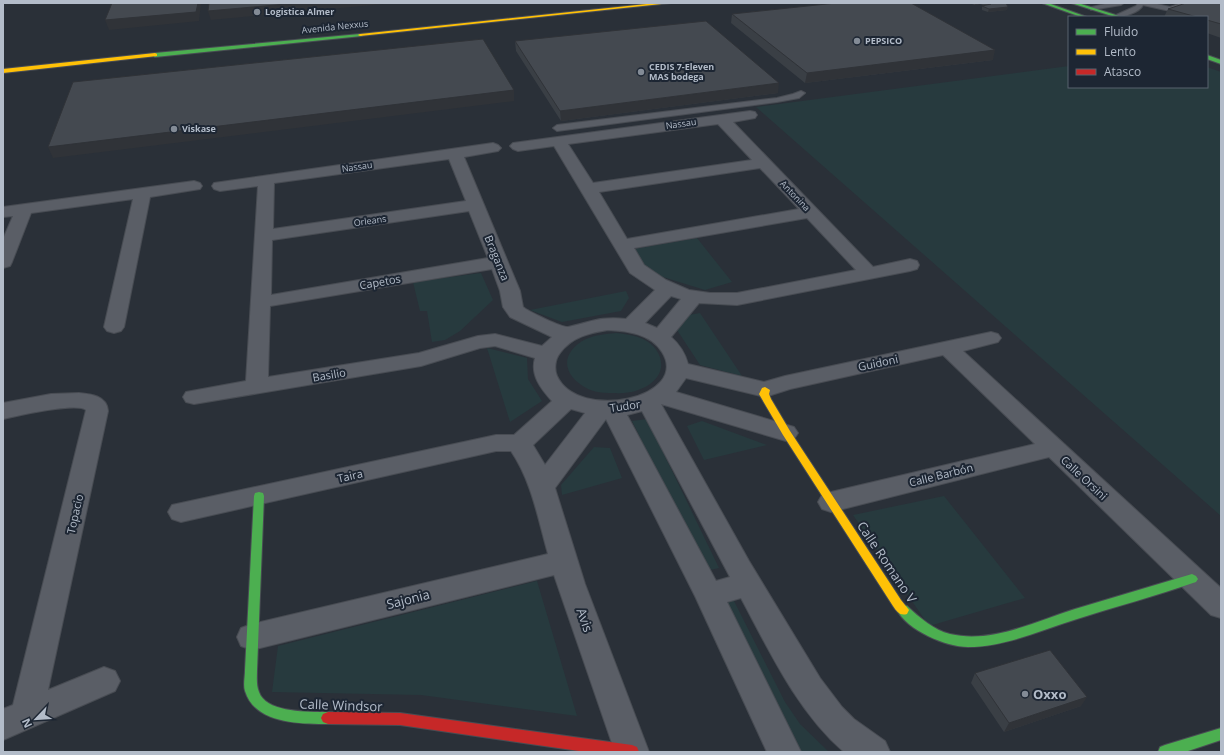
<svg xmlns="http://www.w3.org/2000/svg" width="1224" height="755" font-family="'Open Sans',sans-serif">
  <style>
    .green { fill: #273a3e }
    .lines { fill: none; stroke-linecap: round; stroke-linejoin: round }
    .lane-casing { stroke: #484c53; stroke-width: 2 }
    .street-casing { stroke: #484c53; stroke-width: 2 }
    .fast-casing { stroke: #484c53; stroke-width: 2 }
    .slow-casing { stroke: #484c53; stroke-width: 2 }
    .jam-casing { stroke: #484c53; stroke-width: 2 }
    .lane { fill: #5a5e66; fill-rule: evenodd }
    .street { fill: #5a5e66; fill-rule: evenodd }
    .fast { fill: #4caf50; fill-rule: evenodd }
    .slow { fill: #ffc107; fill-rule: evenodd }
    .jam { fill: #c62828; fill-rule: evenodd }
    .wall { fill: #3a3f45 }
    .shaded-wall { fill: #303338 }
    .building { fill: #444950; stroke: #303338 }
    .poi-dot { fill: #838b96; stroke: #1d2633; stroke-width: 1.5 }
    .labels { text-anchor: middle; stroke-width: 4; stroke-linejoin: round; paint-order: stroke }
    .far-poi-label { font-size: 9px; font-weight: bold; fill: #b3bcc9; stroke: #1d2633; text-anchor: start }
    .far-street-label { font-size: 9px; fill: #b3bcc9; stroke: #1d2633 }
    .street-label { font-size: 11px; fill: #b3bcc9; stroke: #1d2633 }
    .near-street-label { font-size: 13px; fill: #b3bcc9; stroke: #1d2633 }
    .near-poi-label { font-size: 13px; font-weight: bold; fill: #b3bcc9; stroke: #1d2633; text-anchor: start }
  </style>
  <rect width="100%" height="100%" fill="#2a3038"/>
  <!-- green -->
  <path class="green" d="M1069 66V87H1207V67L1221 72V516L756 107Z
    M697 238 732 282 705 290 647 272 634 249Z
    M481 273 493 300 460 331 445 340 432 342 427 311H420L413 282Z
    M626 291 629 298 621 311 562 322 530 310Z
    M700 313 742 376 700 365 677 330 689 315Z
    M616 333C625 334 634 335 643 339 662 348 669 371 650 384 640 391 627 394 615 393 606 393 596 393 588 389 562 376 559 353 586 339 595 335 606 334 616 333Z
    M487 348 527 358 528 379 542 401 510 422Z
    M647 419 719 568 705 571 632 421Z
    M702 421 767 445 704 460 687 426Z
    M594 447 610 448 622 478 562 495 561 485Z
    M944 496 1025 598 929 626 853 515Z
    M537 581 577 716 421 695 272 692 278 646Z
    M733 599 785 702 800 724 829 752H793L718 604Z"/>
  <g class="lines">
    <defs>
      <path id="lane" d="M1109 3H1124L1121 5 1091 10 1088 8Z
        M1138 3H1153L1170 7 1182 3H1192L1170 11 1143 5C1140 12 1121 19 1114 16L1136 6Z
        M801 91 805 93 799 98 777 102 557 131 553 128 557 125 777 98 793 94Z"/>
      <path id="street" d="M750 111 755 112 757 115 755 118 733 122 873 267 910 259 917 261 919 265 917 269 910 271 737 305 699 303 671 337C680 345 685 353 688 364L764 382 785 376 991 332 998 334 1001 338 998 342 963 351 1221 588V618L1211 615 1049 457 831 512 822 509 818 502 822 495 831 492 1035 444 943 355 790 389 765 397 686 378 676 392 794 427 798 433 794 439 786 441 661 404 749 561 820 678 842 707 854 719 885 741 890 752H844C797 711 770 652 741 598L727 602 801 752H767L695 596 606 419 555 488 585 584 649 752H615L554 575 252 650 241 646 237 637 241 628 252 624 548 554C538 519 532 482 511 451H496L181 522 172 519 168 512 172 505 496 435H514L552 401C541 389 530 375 535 358L495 346 480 348 421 366 194 404 186 402 183 397 186 392 246 381 258 186 220 191 214 189 212 186 214 183 493 143 498 145 501 148 498 151 464 157 520 291 523 307C527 311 563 328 568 327 591 322 600 316 626 319L655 290 630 273 554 146 518 151 513 149 510 146 513 143ZM718 124 752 160 593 183 568 144ZM449 159 466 201 273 229 274 183ZM760 168 799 209 627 239 599 192ZM469 211 488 258 271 295 272 240ZM807 218 856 270 737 293H710L689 290 666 280 644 265 634 248ZM492 269 500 291 503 307 510 317 552 337 542 346 495 334 478 336 419 353 268 377 270 306ZM671 296 681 299 657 328 645 323ZM608 330C628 331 651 334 662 352 691 398 578 422 557 376 554 369 555 359 560 353 572 337 589 333 608 330ZM571 409 585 413 545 465 533 445ZM642 411 730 577 716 581 627 415Z
        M194 181 200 183 202 186 200 189 150 197 124 327 121 331 114 333 107 331 104 327 133 199 31 213 12 262 10 266 3 268V239L13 216 3 217V207Z
        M79 393C91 394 107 396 108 411L48 690 104 667 115 671 120 681 115 691 3 740V709L13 705 86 410C76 402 17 416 3 419V403L51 394Z"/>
      <path id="fast" d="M1042 3H1048L1087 17H1081Z
        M1071 3H1078L1122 17H1115Z
        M360 34 362 35V36L155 57 152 55 155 53Z
        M1207 55 1221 60V64L1207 59Z
        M259 492 263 493 264 496 257 670C257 677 256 685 259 692 266 713 310 712 328 712L333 714 335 718 333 722 328 724C300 724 255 724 245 691 243 685 245 677 245 670L254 496 255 493Z
        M1192 574 1196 576 1198 579 1196 582C1156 596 1114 607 1074 620 1039 631 1004 647 968 647 946 647 907 630 897 610L899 606 903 605 907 606C920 618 934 630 950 634 992 644 1036 621 1075 609 1114 597 1153 586 1192 574Z
        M1221 728V740L1185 752H1158L1160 747 1165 745Z"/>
      <path id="slow" d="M656 3H671L360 36 358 35 360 34Z
        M155 53 157 54V56L3 73V69Z
        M765 387 770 390 769 394 771 399 790 431 901 600 909 610 907 614C900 616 897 612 893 606L783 435 759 394 762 388Z"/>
      <path id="jam" d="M328 712 400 713 632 745 637 747 639 752H586L400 725 328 724 323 722 321 718 323 714Z"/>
    </defs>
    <!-- lane casing -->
    <use href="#lane" class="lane-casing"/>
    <!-- street casing -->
    <use href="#street" class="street-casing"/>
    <!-- fast casing -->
    <use href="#fast" class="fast-casing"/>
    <!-- slow casing -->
    <use href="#slow" class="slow-casing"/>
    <!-- jam casing -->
    <use href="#jam" class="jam-casing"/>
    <!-- lane -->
    <use href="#lane" class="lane"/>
    <!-- street -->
    <use href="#street" class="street"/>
    <!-- fast -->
    <use href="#fast" class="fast"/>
    <!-- slow -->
    <use href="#slow" class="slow"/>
    <!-- jam -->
    <use href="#jam" class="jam"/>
  </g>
  <!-- wall -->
  <path class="wall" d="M969 3H1006L1007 10 988 12 982 10V6H985L980 4 975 5Z
    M1221 3V38L1207 33V17H1164L1168 9Z
    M732 14 993 60 805 83 731 23Z
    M515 41 778 93 561 121 516 51Z
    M975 673 1081 706 1004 732 971 683Z"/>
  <!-- shaded-wall -->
  <path class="shaded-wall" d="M198 3H201L199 21 109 30 105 20Z
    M298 3H395L211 20 208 11Z
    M976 3H980V4L975 5Z
    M1008 7 1007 10 988 12 989 9Z
    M995 50 993 60 805 83 807 73Z
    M779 83 778 93 561 121 560 111Z
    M514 90V101L53 158 48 147Z
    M1087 697 1081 706 1004 732 1009 723Z"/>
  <!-- building -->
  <path class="building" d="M112 3H198L196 12 105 20Z
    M209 3H298L208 11Z
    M836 3H911L995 50 807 73 732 14Z
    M987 3H1006L1008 7 989 9 982 6 991 4Z
    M1186 3H1221V24L1207 20V17H1197L1168 9Z
    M706 21 779 83 560 111 515 41Z
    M483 39 514 90 48 147 73 82Z
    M1050 650 1087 697 1009 723 975 673Z"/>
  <!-- markers -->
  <g class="poi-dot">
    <circle cx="257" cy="12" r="4"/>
    <circle cx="857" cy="41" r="4"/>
    <circle cx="641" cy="72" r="4"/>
    <circle cx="174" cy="129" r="4"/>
    <circle cx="1025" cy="694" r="4"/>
  </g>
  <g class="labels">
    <!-- far-poi labels -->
    <g class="far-poi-label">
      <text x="265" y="15">Logistica Almer</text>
      <text x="865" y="44">PEPSICO</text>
      <text x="649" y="70">CEDIS 7-Eleven<tspan x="649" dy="10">MAS bodega</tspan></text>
      <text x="182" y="132">Viskase</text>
    </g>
    <!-- far-street labels -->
    <g class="far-street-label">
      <text transform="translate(335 27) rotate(-6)" y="3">Avenida Nexxus</text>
      <text transform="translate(681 124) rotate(-8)" y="3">Nassau</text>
      <text transform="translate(357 167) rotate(-8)" y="3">Nassau</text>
      <text transform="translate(795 196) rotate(46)" y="3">Antonina</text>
      <text transform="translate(370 221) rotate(-8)" y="3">Orleans</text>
    </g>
    <!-- street labels -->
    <g class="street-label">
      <text transform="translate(497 258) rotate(68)" y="4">Braganza</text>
      <text transform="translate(380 282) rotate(-10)" y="4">Capetos</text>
      <text transform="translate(878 363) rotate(-12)" y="4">Guidoni</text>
      <text transform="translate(329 375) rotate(-10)" y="4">Basilio</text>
      <text transform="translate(625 406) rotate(-8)" y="4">Tudor</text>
      <text transform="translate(941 475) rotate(-14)" y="4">Calle Barbón</text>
      <text transform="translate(350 476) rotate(-13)" y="4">Taira</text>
      <text transform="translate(1084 478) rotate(43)" y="4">Calle Orsini</text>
      <text transform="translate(75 514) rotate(-77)" y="4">Topacio</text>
    </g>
    <!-- near-street labels -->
    <g class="near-street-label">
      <text transform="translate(887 562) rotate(56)" y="5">Calle Romano V</text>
      <text transform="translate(408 599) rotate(-14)" y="5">Sajonia</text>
      <text transform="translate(585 620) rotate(70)" y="5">Avis</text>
      <text transform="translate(341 705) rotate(2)" y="5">Calle Windsor</text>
    </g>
    <!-- near-poi labels -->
    <g class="near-poi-label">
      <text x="1033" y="699">Oxxo</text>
    </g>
  </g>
  <!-- border -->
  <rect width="1224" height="755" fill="none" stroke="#b3bcc9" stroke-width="8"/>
  <!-- legend -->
  <rect x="1068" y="16" width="140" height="72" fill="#1d2633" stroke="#59626f"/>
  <rect x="1076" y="29" width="20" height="6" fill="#4caf50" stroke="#59626f"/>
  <text x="1104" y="36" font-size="12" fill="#b3bcc9">Fluido</text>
  <rect x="1076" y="49" width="20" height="6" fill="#ffc107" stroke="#59626f"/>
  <text x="1104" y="56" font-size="12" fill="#b3bcc9">Lento</text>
  <rect x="1076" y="69" width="20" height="6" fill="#c62828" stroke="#59626f"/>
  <text x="1104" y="76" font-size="12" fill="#b3bcc9">Atasco</text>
  <!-- north arrow -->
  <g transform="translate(36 719) rotate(245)" stroke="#1d2633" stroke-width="3" paint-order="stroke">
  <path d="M0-3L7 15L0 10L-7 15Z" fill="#b3bcc9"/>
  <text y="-6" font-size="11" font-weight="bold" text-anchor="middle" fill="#b3bcc9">N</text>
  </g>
</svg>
